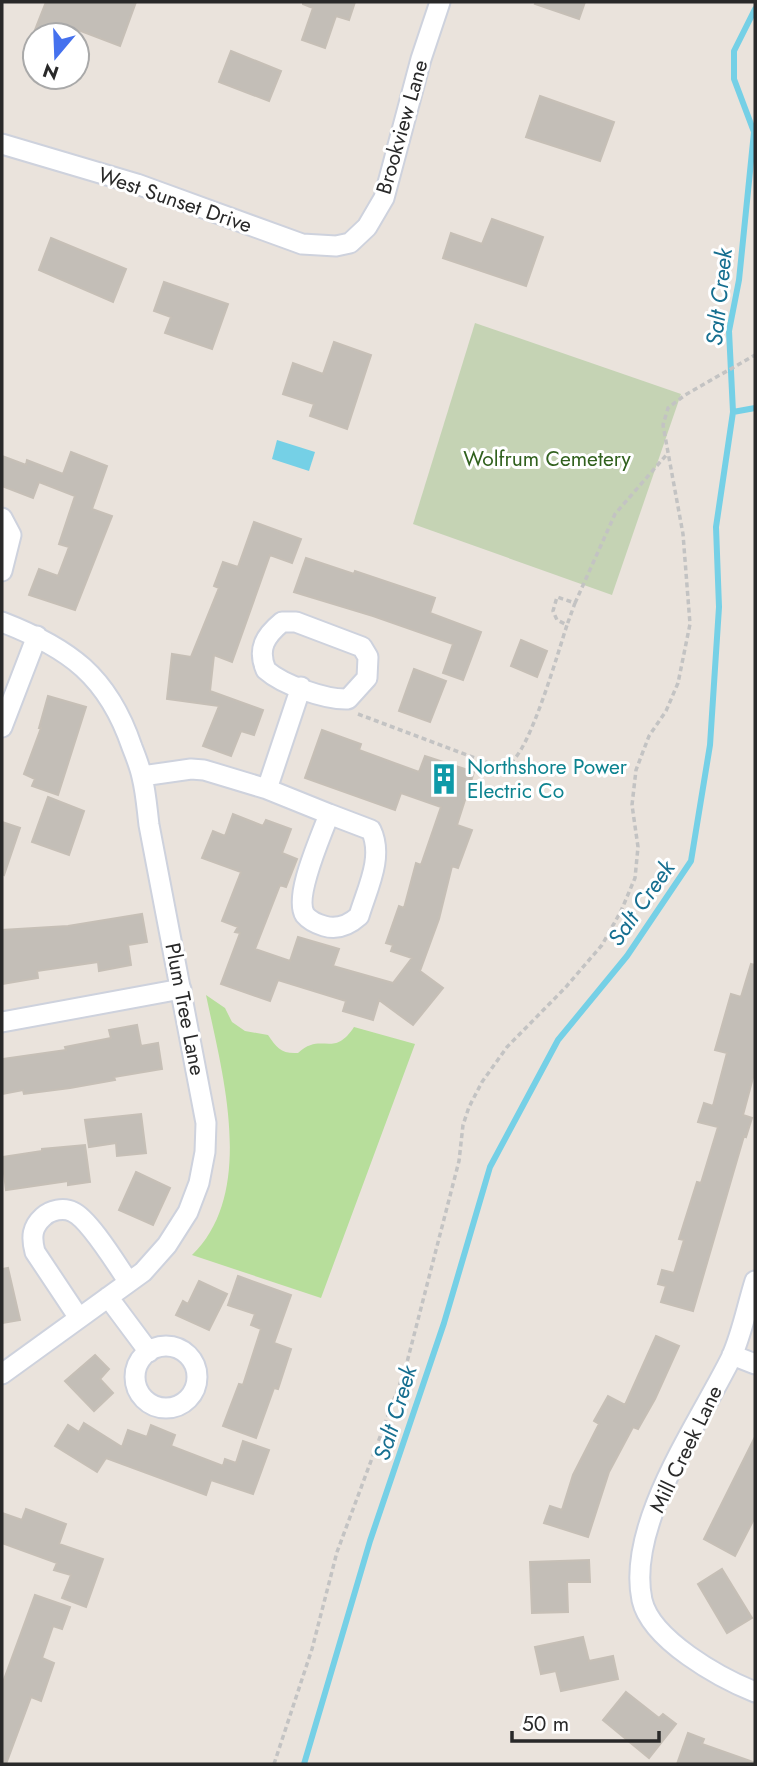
<svg xmlns="http://www.w3.org/2000/svg" width="757" height="1766" font-family="Jost,sans-serif">
  <style>
    .green { fill: #b7de9b }
    .cemetery { fill: #c5d3b4 }
    .water { fill: #75d0e6 }
    .lines { fill: none; stroke-linecap: round; stroke-linejoin: round }
    .stream { stroke: #75d0e6; stroke-width: 6 }
    .building { fill: #c3beb7; stroke: #c6bfb6; stroke-width: 2 }
    .minor-casing { stroke: #ced2dd; stroke-width: 23 }
    .path { stroke: #c3c3c3; stroke-width: 3.5; stroke-dasharray: 5 3.5; stroke-linecap: butt }
    .minor { stroke: #fff; stroke-width: 19 }
    .labels { text-anchor: middle; stroke-width: 6; stroke-linejoin: round; paint-order: stroke }
    .street-label { font-size: 21px; fill: #292929; stroke: #fff }
    .park-label { font-size: 21px; fill: #31611e; stroke: #fff }
    .culture-label { font-size: 21px; fill: #0d838f; stroke: #fff; text-anchor: start }
    .water-label { font-size: 23px; font-style: italic; fill: #166f90; stroke: #fff }
  </style>
  <rect width="100%" height="100%" fill="#eae3dc"/>
  <!-- green -->
  <path class="green" d="M206 995 225 1008 232 1022 245 1031 268 1035C277 1048 281 1054 298 1053 322 1031 333 1059 354 1027L415 1044 321 1298 192 1255C257 1192 222 1072 206 995Z"/>
  <!-- cemetery -->
  <path class="cemetery" d="M475 323 681 394 612 595 413 524Z"/>
  <!-- water -->
  <path class="water" d="M277 440 315 452 309 471 272 459Z"/>
  <g class="lines">
    <!-- stream -->
    <path class="stream" d="M733 412 755 408
      M304 1764 370 1541 444 1323 490 1167 558 1040 627 956 691 861 710 745 719 607 716 527 733 412 729 331 739 280 754 132 734 79V51L755 9"/>
  </g>
  <!-- building -->
  <path class="building" d="M46 2H136L120 46 73 28 70 35H33Z
    M303 2H355L349 20 336 16 325 48 302 40 313 8 303 4Z
    M536 2H585L579 19 535 4Z
    M231 51 281 71 269 101 219 82Z
    M540 96 614 122 600 161 526 137Z
    M492 219 543 237 526 286 443 258 451 233 482 244Z
    M51 238 126 269 113 302 39 270Z
    M164 282 228 304 212 349 165 333 171 317 154 311Z
    M334 342 371 355 347 429 310 416 314 404 283 394 293 363 323 374Z
    M71 452 107 466 92 509 112 516 75 610 29 595 39 569 58 576 69 547 59 544 75 496 39 482 33 498 2 486V456L26 465 27 460 63 474Z
    M254 522 301 539 292 563 270 555 232 662 214 655 210 691 263 710 254 735 241 731 231 756 203 746 219 706 167 699 172 654 191 657 219 588 214 586 223 562 238 567Z
    M306 558 354 574 355 571 435 598 430 613 481 632 463 680 443 673 453 644 373 616 294 592Z
    M521 640 547 651 537 677 511 666Z
    M414 669 446 681 430 722 399 711Z
    M48 696 86 707 58 795 32 786 35 779 24 774 41 728H39Z
    M322 730 361 744 359 750 419 772 425 756 474 772 457 825 472 830 458 868 452 866 439 919 420 971 443 988 413 1025 379 1000 373 1020 343 1011 346 1001 278 980 270 1001 221 984 240 933 235 932 238 927 222 921 241 872 202 858 213 831 225 836 233 814 263 826 266 820 291 829 282 853 297 859 286 887 280 885 255 949 290 961 298 937 339 949 333 966 393 983 412 958 391 951 393 945 386 943 399 906 404 908 416 863 421 865 441 807 401 793 395 810 305 778Z
    M48 797 84 811 69 855 32 842Z
    M2 822 20 828 4 875 2 874Z
    M142 914 147 942 128 945 131 965 99 971 98 962 37 971 38 978 2 984V930L68 926Z
    M751 964 755 965V1070L743 1115 752 1118 746 1137 744 1136 693 1311 661 1302 666 1286 658 1284 662 1270 674 1273 684 1240 679 1239 697 1182 701 1183 718 1127 698 1122 704 1103 713 1106 727 1053 715 1050 731 994 741 997Z
    M137 1025 141 1046 158 1043 162 1069 114 1077 115 1080 70 1088 24 1094 23 1090 2 1094V1059L66 1050 65 1047 111 1038 109 1030Z
    M141 1114 146 1153 117 1156 116 1143 89 1147 85 1120Z
    M85 1145 90 1182 68 1185V1181L6 1190 2 1157 42 1151V1149Z
    M136 1172 170 1188 153 1225 119 1210Z
    M8 1268 20 1320 2 1323V1269Z
    M238 1276 291 1295 274 1343 291 1349 278 1389 274 1388 256 1438 223 1426 239 1384 243 1385 261 1329 251 1325 255 1314 228 1305Z
    M199 1281 227 1294 209 1330 176 1315 183 1301 188 1304Z
    M656 1336 679 1346 655 1399 638 1429 633 1427 609 1472 588 1537 544 1523 550 1506 562 1510 573 1475 599 1424 594 1421 608 1396 625 1405Z
    M95 1355 109 1369 100 1379 113 1393 94 1411 65 1381Z
    M84 1423 122 1447 128 1430 147 1437 151 1425 175 1435 171 1446 223 1466 225 1459 236 1463 243 1441 269 1450 253 1494 211 1480 206 1495 106 1458 97 1472 55 1446 68 1425 79 1432Z
    M755 1437V1517L735 1556 704 1539Z
    M26 1509 66 1524 59 1544 103 1559 86 1607 62 1598 71 1575 54 1570 57 1563 2 1543V1513L22 1520Z
    M589 1560 590 1582H567L568 1612 532 1613 530 1562Z
    M722 1569 752 1618 727 1633 698 1584Z
    M35 1595 70 1607 62 1629 53 1626 42 1658 54 1663 41 1701 31 1697 6 1764H2V1685Z
    M583 1637 589 1661 613 1656 618 1679 561 1691 556 1671 541 1674 535 1647Z
    M626 1692 659 1718 663 1714 676 1724 649 1758 603 1720Z
    M688 1733 704 1739 702 1744 753 1762V1764H677Z"/>
  <g class="lines">
    <defs>
      <path id="minor" d="M2 144 137 184 302 244 336 246 350 243 367 227 384 198 421 59 440 2
        M2 518 11 535 2 571
        M2 622C69 648 108 676 132 747 136 757 140 767 142 777 146 793 147 809 149 825L206 1123 205 1152 199 1183 188 1212 167 1245 143 1272 2 1374
        M282 622H296L362 647 368 657 367 678 348 699C326 700 283 685 266 670 257 649 265 636 282 622Z
        M2 727 37 636
        M142 776 191 769 204 770 267 789 329 814C322 835 293 896 305 915 310 921 317 924 324 926 337 930 349 925 359 916 367 889 384 857 371 830L329 814
        M267 789 301 687
        M2 1022 181 989
        M755 1281C747 1306 742 1334 731 1358 699 1423 626 1525 642 1600 651 1640 720 1678 755 1692
        M108 1297 149 1352
        M79 1318 35 1252C31 1237 32 1227 43 1217 50 1210 64 1207 73 1212 89 1219 117 1265 128 1281
        M135 1377a31 31 0 1 1 62 0a31 31 0 1 1-62 0Z
        M732 1355 755 1364"/>
    </defs>
    <!-- minor casing -->
    <use href="#minor" class="minor-casing"/>
    <!-- path -->
    <path class="path" d="M575 603 615 514 668 453
      M358 714 488 763C494 764 502 766 509 763 529 755 559 649 567 625L557 620 553 611 557 597 575 603 567 625
      M274 1764 312 1649 337 1552 405 1370 459 1161 463 1125 469 1107 482 1082 507 1047 565 988 602 945 621 911 635 878 638 847 632 805 636 770 649 736 666 711 678 683 690 624 683 534 663 425 668 408 685 395 755 355"/>
    <!-- minor -->
    <use href="#minor" class="minor"/>
  </g>
  <!-- icons -->
  <defs>
    <symbol id="building-bare" viewBox="-9 -9 18 18"><path d="M-4-6H4V6H1V3H-1V6H-4ZM-2.5-4.3h1.7v1.8h-1.7ZM.8-4.3h1.7v1.8H.8ZM-2.5-1h1.7V.8h-1.7ZM.8-1h1.7V.8H.8Z" fill="#0f9aa8" stroke="#fff" stroke-width="2.5" paint-order="stroke"/></symbol>
  </defs>
  <g fill-rule="evenodd">
    <use href="#building-bare" x="422" y="757" width="44" height="44"/>
  </g>
  <g class="labels">
    <!-- street labels -->
    <g class="street-label">
      <text transform="translate(402 127) rotate(-74)" y="7">Brookview Lane</text>
      <text transform="translate(175 200) rotate(19)" y="7">West Sunset Drive</text>
      <text transform="translate(185 1009) rotate(79)" y="7">Plum Tree Lane</text>
      <text transform="translate(686 1449) rotate(-64)" y="7">Mill Creek Lane</text>
    </g>
    <!-- park labels -->
    <g class="park-label">
      <text x="547" y="466">Wolfrum Cemetery</text>
    </g>
    <!-- culture labels -->
    <g class="culture-label">
      <text x="467" y="774">Northshore Power<tspan x="467" dy="24">Electric Co</tspan></text>
    </g>
    <!-- water labels -->
    <g class="water-label">
      <text transform="translate(719 297) rotate(-84)" y="8">Salt Creek</text>
      <text transform="translate(641 903) rotate(-55)" y="8">Salt Creek</text>
      <text transform="translate(395 1413) rotate(-73)" y="8">Salt Creek</text>
    </g>
  </g>
  <!-- border -->
  <rect width="757" height="1766" fill="none" stroke="#292929" stroke-width="7"/>
  <!-- north arrow -->
  <g transform="translate(56 56) rotate(199)"><circle r="33" fill="#ffffff" stroke="#a9a9a9" stroke-width="2"/>
  <path d="M0-5L12 26L0 18L-12 26Z" fill="#4571ee"/>
  <text y="-10" font-size="19" font-weight="bold" text-anchor="middle" fill="#292929">N</text>
  </g>
  <!-- scale -->
  <path d="M512 1731v10h147v-10" fill="none" stroke="#292929" stroke-width="3.5"/>
  <text x="522" y="1731" font-size="21" fill="#292929" stroke="#ffffff" stroke-width="5" paint-order="stroke">50 m</text>
</svg>
